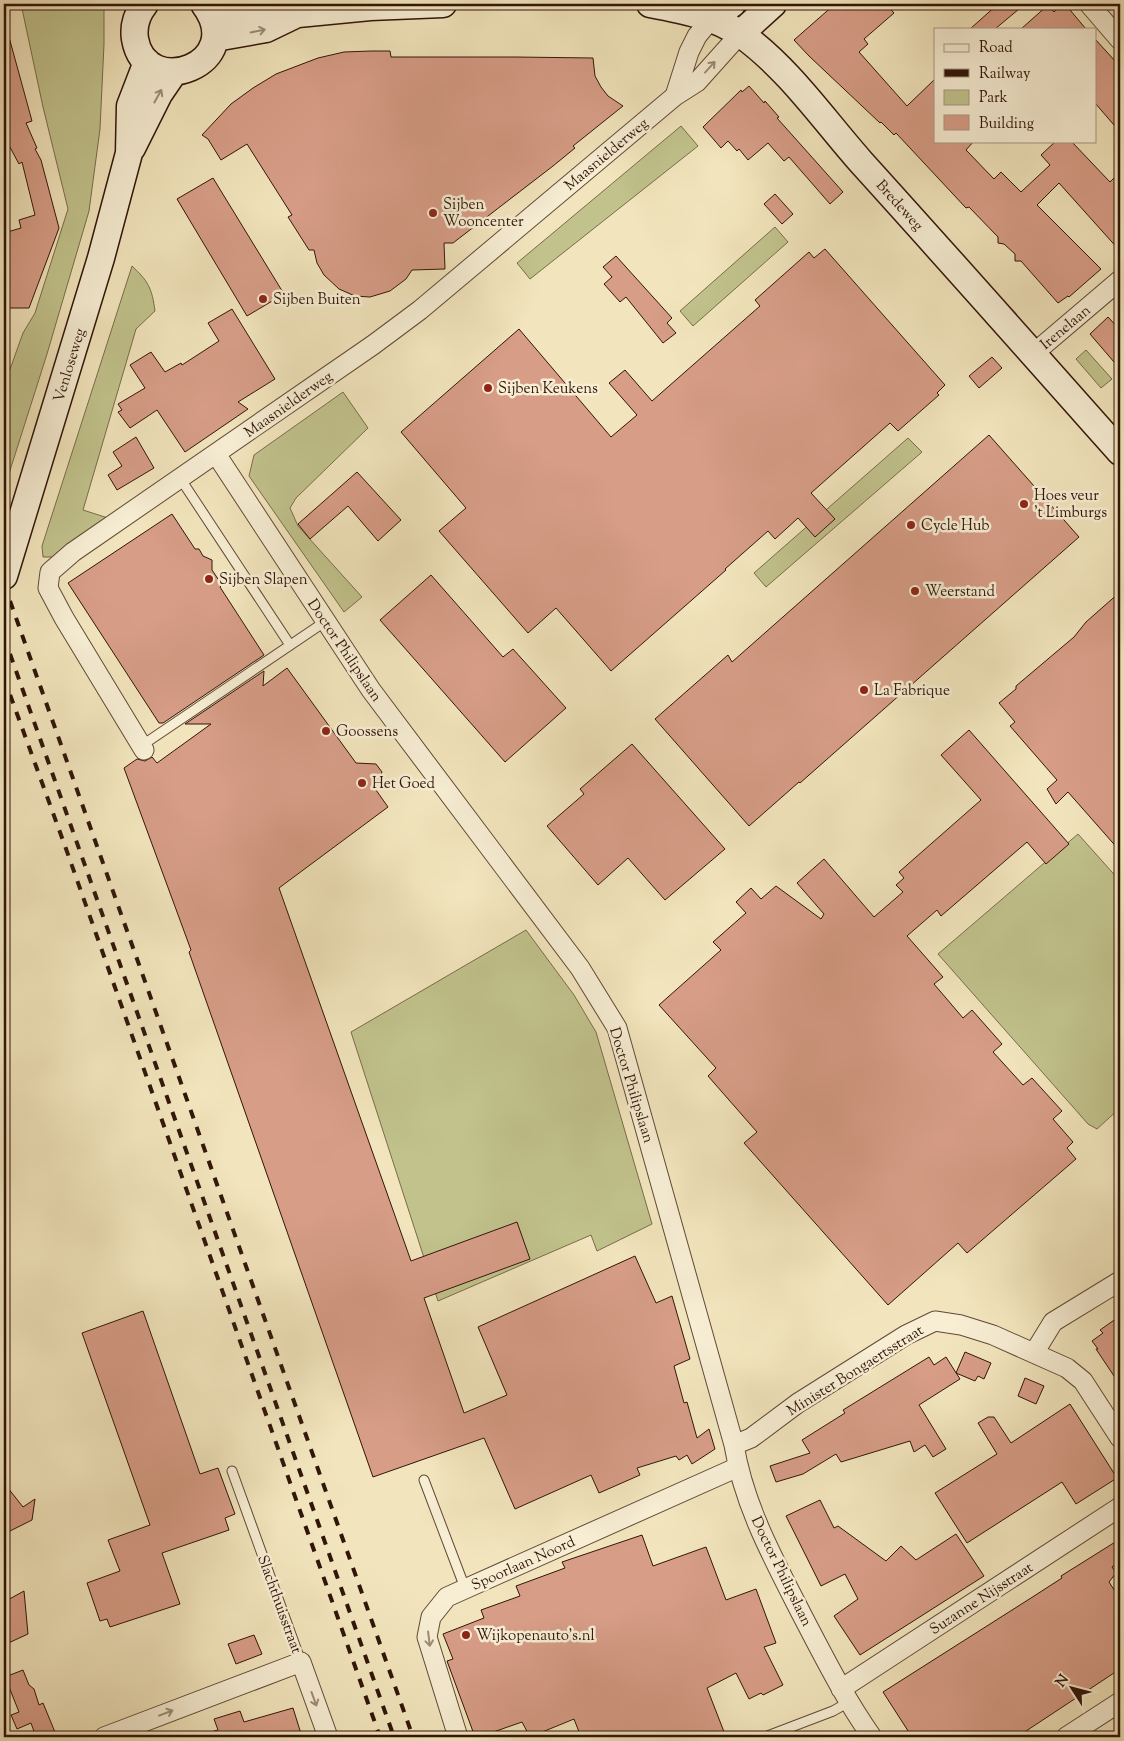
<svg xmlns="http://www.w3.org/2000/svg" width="1124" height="1741" font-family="'Sorts Mill Goudy',serif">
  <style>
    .green { fill: #c1c28c; stroke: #796c4a }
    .building { fill: #d79d87; stroke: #311509 }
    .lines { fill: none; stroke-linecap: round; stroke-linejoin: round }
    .lane-casing { stroke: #614936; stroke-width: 11 }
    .street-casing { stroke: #614936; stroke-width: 21 }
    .secondary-casing { stroke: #311509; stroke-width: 29 }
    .lane { stroke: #f7eed4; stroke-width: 9 }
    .street { stroke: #f7eed4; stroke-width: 19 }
    .secondary { stroke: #f7eed4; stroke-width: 26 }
    .rail { stroke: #311509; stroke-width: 4; stroke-dasharray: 9 9; stroke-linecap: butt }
    .oneway { stroke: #9e8c79 }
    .poi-dot { fill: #8f2418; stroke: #f7eed4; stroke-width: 2 }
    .labels { text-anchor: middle; stroke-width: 5; stroke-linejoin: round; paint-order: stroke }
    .street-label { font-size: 15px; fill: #311509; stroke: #f7eed4 }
    .poi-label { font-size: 15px; fill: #311509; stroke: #f7eed4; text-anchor: start }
  </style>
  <rect width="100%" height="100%" fill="#f2e5bd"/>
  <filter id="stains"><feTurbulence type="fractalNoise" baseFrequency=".004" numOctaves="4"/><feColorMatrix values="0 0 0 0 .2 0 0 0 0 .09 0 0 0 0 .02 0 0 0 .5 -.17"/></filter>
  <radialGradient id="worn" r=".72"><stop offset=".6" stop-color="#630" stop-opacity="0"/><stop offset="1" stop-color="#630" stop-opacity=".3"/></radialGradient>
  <!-- green -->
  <path class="green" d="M21 4H104V44L100 129 89 211 47 354 6 483 4 478V386L23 333 35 313 68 209 43 107Z
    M681 126 698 146 530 279 517 263Z
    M775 227 788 242 693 326 680 311Z
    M132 266C148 281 152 288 155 311L136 329 83 510 108 518 53 557H43L42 546Z
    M1086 350 1112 379 1101 388 1076 359Z
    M343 392 368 428 296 498 290 508 298 526 362 597 344 612 249 476 254 455Z
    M908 438 922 452 766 587 754 573Z
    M1078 834 1120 881V1108L1097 1129 1088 1124 938 954Z
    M526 930 574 995 596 1032 652 1224 597 1251 591 1235 438 1301 351 1032Z"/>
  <!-- building -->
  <path class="building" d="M835 4H886L894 13 864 39 868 44 859 52 907 106 935 79V141H974L966 150 994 179 1001 172 1021 192 1050 165 1041 155 1056 141H1071L1110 182 1120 172V251L1059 183 1037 205 1101 269 1069 297 1068 296 1058 303 1021 261H1015V254L1004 244 998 243V237L969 207 966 208 896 133 894 135 881 122 880 123 809 56 794 40Z
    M998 4H1025L995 29H970Z
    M1062 4H1065L1086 29H1021L1048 5 1054 12Z
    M9 37 32 121 26 123 37 148 35 149 41 160 59 228 29 308H4V233L21 228 19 220 35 215 22 162 19 164 4 136V38Z
    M1095 39 1116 62 1115 64 1120 70V132L1095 103Z
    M371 51H390L391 57H516L593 58 595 76 601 87 608 96 623 106 573 146 575 148 553 166 453 243H444L445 269 412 270 406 279 390 291 370 297 355 296 339 289 324 275 317 263 314 250H309L288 217 292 215 247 144 221 160 208 139 202 135 231 104 253 88 276 74 318 58 344 52Z
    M749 86 764 103 765 101 779 117 777 118 843 192 830 204 789 157 784 161 768 143 748 160 739 149 737 151 728 141 721 148 703 127 741 90 742 92Z
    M213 178 284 294 247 316 177 199Z
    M775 194 793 214 782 224 764 204Z
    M825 249 945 385 937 393 939 395 898 431 890 423 811 493 835 519 815 537 798 518 775 539 768 531 725 569 726 570 611 671 556 608 528 633 439 531 466 508 401 432 519 329 611 437 637 415 609 383 625 370 652 401 760 306 755 300 809 252 814 258Z
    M616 256 672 318 667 323 676 333 663 343 626 297 620 302 604 284 612 277 603 267Z
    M232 309 275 379 238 402 248 409 185 452 157 410 130 428 118 412 122 410 118 404 145 388 130 365 151 352 165 372 181 363 182 365 219 341 208 323Z
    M1108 317 1120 330V369L1090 334Z
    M992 357 1002 368 979 388 969 376Z
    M989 435 1079 537 800 783 799 782 749 826 655 719 728 655 732 662Z
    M136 437 154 468 117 490 108 475 122 466 113 452Z
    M357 472 401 520 378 541 348 506 310 539 298 524Z
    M172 514 195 549H199L203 556 212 560V570L222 585 220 587 264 655 163 723H159L68 583Z
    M431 575 503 657 513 649 566 708 505 762 380 620Z
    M1120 592V851L1068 792 1056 804 1047 789 1057 780 1010 726 1015 722 999 703 1016 689V686L1074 637 1086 622Z
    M287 668 356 763 376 764 382 772 376 790 388 807 279 888 411 1261 517 1222 530 1259 424 1298 464 1413 507 1395 478 1327 635 1256 656 1303 672 1296 690 1359 674 1366 684 1403 687 1402 697 1438 709 1429 715 1449 692 1464 687 1455 679 1460 676 1456 637 1468 640 1475 599 1493 591 1475 515 1509 484 1438 373 1477 189 952 191 950 124 768 137 759 145 761 152 757 157 763 211 724H185L264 671 263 686Z
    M969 730 1069 844 1046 864 1027 842 941 916 937 910 907 936 943 977 934 984 963 1018 972 1010 1002 1044 993 1052 1023 1085 1032 1078 1062 1111 1053 1119 1073 1142 1067 1148 1076 1159 967 1253 958 1243 888 1305 744 1143 757 1132 708 1076 716 1068 659 1005 721 950 713 942 746 913 736 902 751 888 761 899 776 886 821 919 824 914 797 883 824 859 874 917 903 892 896 885 904 878 899 872 981 800 941 755Z
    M632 744 725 849 665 900 628 858 598 885 547 826 584 794 580 789Z
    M143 1311 200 1474 218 1468 235 1514 225 1518 229 1530 162 1553 180 1604 110 1627 107 1619 100 1621 87 1583 120 1571 108 1540 150 1525 82 1333Z
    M1120 1316V1385L1096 1349H1098L1092 1341 1103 1333 1100 1330Z
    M965 1352 991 1363 984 1379 978 1376 975 1381 956 1373Z
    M929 1357 934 1365 946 1357 960 1379 919 1405 946 1449 933 1457 925 1445 914 1452 910 1441 841 1462 836 1454 803 1474 776 1482 770 1466 810 1453 802 1440 845 1413 843 1410Z
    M1025 1378 1044 1386 1036 1404 1018 1396Z
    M1070 1404 1117 1478 1076 1504 1062 1482 967 1543 935 1493 997 1454 978 1423 988 1417H994L1011 1443Z
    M4 1483 23 1507 35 1499 32 1520 4 1534Z
    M820 1500 834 1528 838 1526 886 1561 901 1546 916 1560 956 1534 984 1576 860 1655 834 1616 858 1599 845 1574 821 1586 786 1516Z
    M642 1535 653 1566 706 1547 726 1600 756 1589 776 1643 764 1647 783 1685 763 1695 761 1693 749 1699 736 1673 707 1688 726 1737H581L574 1719 530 1737 522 1722 479 1737H475L447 1661 453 1659 443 1634 484 1618 481 1610 520 1596 516 1586 565 1568 562 1562Z
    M1120 1539V1561L1112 1567 1116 1573 1109 1582 1120 1599V1669L1017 1737H912L883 1692 1031 1598 1062 1578 1061 1576Z
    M24 1591 28 1634 4 1645V1602Z
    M254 1635 262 1654 236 1664 228 1644Z
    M23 1670 29 1685 34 1689 39 1705 43 1703 57 1737H36L31 1723 17 1729 11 1715 19 1712 5 1677Z
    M293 1708 302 1737H207V1733L218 1730 214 1719 240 1711 244 1722Z"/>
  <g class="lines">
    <defs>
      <path id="lane" d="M180 478 290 645
        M141 746 326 621
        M232 1471 301 1662
        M424 1480 465 1588
        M765 1737 833 1711 849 1702
        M856 1737 869 1732"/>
      <path id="street" d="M1089 4 1120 40
        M675 96 689 52 697 36 711 19
        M1033 354 1120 280
        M216 454 371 690 580 968 617 1028 734 1445C744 1506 774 1560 802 1615 824 1657 845 1699 872 1737
        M144 750 64 618 48 588 50 572 73 552 373 345 420 310 675 96 697 82 740 34
        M1034 1353 1053 1322 1120 1281
        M734 1445 751 1438 798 1403 906 1335 935 1321 961 1325 993 1335 1067 1368 1083 1381 1120 1438
        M841 1689 1120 1507
        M104 1737 301 1662 328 1737
        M458 1737 427 1637 431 1617 447 1597 738 1467
        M1066 1737 1120 1702"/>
      <path id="secondary" d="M145 4C137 14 133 26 135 39 146 102 249 64 204 4
        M650 4C682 10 715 16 742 35 789 69 823 119 861 162 948 258 1034 355 1120 452
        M211 13 241 14 267 11 298 14 370 7 443 4
        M711 19 732 4
        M740 34 773 4
        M215 38 266 29 293 16
        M132 148 159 94 174 72
        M4 576 101 258 129 153 130 106 147 62"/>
    </defs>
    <!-- lane casing -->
    <use href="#lane" class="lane-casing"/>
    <!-- street casing -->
    <use href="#street" class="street-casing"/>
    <!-- secondary casing -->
    <use href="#secondary" class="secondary-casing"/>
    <!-- lane -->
    <use href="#lane" class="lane"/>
    <!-- street -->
    <use href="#street" class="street"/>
    <!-- secondary -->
    <use href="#secondary" class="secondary"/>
    <!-- rail -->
    <path class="rail" d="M4 584 413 1737
      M4 637 394 1737
      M4 678 65 846 380 1737"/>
  </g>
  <!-- one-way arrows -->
  <defs><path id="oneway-shaft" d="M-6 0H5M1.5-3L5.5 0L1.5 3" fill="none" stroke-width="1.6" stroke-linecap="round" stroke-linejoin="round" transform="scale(1.25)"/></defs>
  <g class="oneway">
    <use href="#oneway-shaft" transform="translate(258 31) rotate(-11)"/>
    <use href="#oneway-shaft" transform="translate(710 67) rotate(-48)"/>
    <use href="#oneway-shaft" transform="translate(158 96) rotate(-61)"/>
    <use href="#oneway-shaft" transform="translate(429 1639) rotate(83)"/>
    <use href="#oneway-shaft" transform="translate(314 1699) rotate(70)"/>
    <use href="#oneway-shaft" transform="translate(166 1713) rotate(-21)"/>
  </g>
  <!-- markers -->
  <g class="poi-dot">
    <circle cx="433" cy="213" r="5"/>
    <circle cx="263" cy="299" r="5"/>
    <circle cx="488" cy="388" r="5"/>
    <circle cx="1024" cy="504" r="5"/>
    <circle cx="911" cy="525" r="5"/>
    <circle cx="209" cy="579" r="5"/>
    <circle cx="915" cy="591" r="5"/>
    <circle cx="864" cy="690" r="5"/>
    <circle cx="326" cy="731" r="5"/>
    <circle cx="362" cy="783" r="5"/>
    <circle cx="466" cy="1635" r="5"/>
  </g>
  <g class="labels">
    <!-- street labels -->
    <g class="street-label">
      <text transform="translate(606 154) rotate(-40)" y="5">Maasnielderweg</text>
      <text transform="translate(900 205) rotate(48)" y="5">Bredeweg</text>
      <text transform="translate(1065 327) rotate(-40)" y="5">Irenelaan</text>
      <text transform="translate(69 365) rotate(-73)" y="5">Venloseweg</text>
      <text transform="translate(288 404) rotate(-35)" y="5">Maasnielderweg</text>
      <text transform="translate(345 650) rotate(56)" y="5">Doctor Philipslaan</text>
      <text transform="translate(632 1085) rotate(73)" y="5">Doctor Philipslaan</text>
      <text transform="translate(855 1370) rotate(-32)" y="5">Minister Bongaertsstraat</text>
      <text transform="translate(523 1563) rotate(-24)" y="5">Spoorlaan Noord</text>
      <text transform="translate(782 1571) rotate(64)" y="5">Doctor Philipslaan</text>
      <text transform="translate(981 1598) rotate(-33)" y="5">Suzanne Nijsstraat</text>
      <text transform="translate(280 1604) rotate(70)" y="5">Slachthuisstraat</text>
    </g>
    <!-- poi labels -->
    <g class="poi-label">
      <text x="443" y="209">Sijben<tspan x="443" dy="17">Wooncenter</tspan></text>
      <text x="273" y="304">Sijben Buiten</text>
      <text x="498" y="393">Sijben Keukens</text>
      <text x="1034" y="500">Hoes veur<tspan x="1034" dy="17">'t Limburgs</tspan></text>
      <text x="921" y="530">Cycle Hub</text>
      <text x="219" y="584">Sijben Slapen</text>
      <text x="925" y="596">Weerstand</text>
      <text x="874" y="695">La Fabrique</text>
      <text x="336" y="736">Goossens</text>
      <text x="372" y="788">Het Goed</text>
      <text x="476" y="1640">Wijkopenauto's.nl</text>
    </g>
  </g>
  <!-- margin -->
  <rect width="1124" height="1741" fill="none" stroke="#f2e5bd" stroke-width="20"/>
  <rect x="5" y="5" width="1114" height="1731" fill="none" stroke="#311509" stroke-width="2.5"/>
  <rect x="10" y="10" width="1104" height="1721" fill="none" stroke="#311509"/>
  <!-- legend -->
  <rect x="934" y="28" width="162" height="115" fill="#f7eed4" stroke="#a89783"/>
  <rect x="944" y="44" width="25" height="8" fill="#f7eed4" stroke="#a89783"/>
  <text x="979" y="52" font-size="15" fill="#311509">Road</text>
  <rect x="944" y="69" width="25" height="8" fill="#311509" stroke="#a89783"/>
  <text x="979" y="78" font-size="15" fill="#311509">Railway</text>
  <rect x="944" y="90" width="25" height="15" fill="#c1c28c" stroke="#a89783"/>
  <text x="979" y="102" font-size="15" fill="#311509">Park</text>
  <rect x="944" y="115" width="25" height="15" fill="#d79d87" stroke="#a89783"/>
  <text x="979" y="128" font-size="15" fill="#311509">Building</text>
  <!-- north arrow -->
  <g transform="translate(1072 1688) rotate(306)" stroke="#f7eed4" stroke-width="4" paint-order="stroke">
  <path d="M0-4L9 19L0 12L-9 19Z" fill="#311509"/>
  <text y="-8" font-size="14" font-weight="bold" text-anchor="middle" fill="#311509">N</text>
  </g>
  <rect width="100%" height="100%" filter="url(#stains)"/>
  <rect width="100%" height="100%" fill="url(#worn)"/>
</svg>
